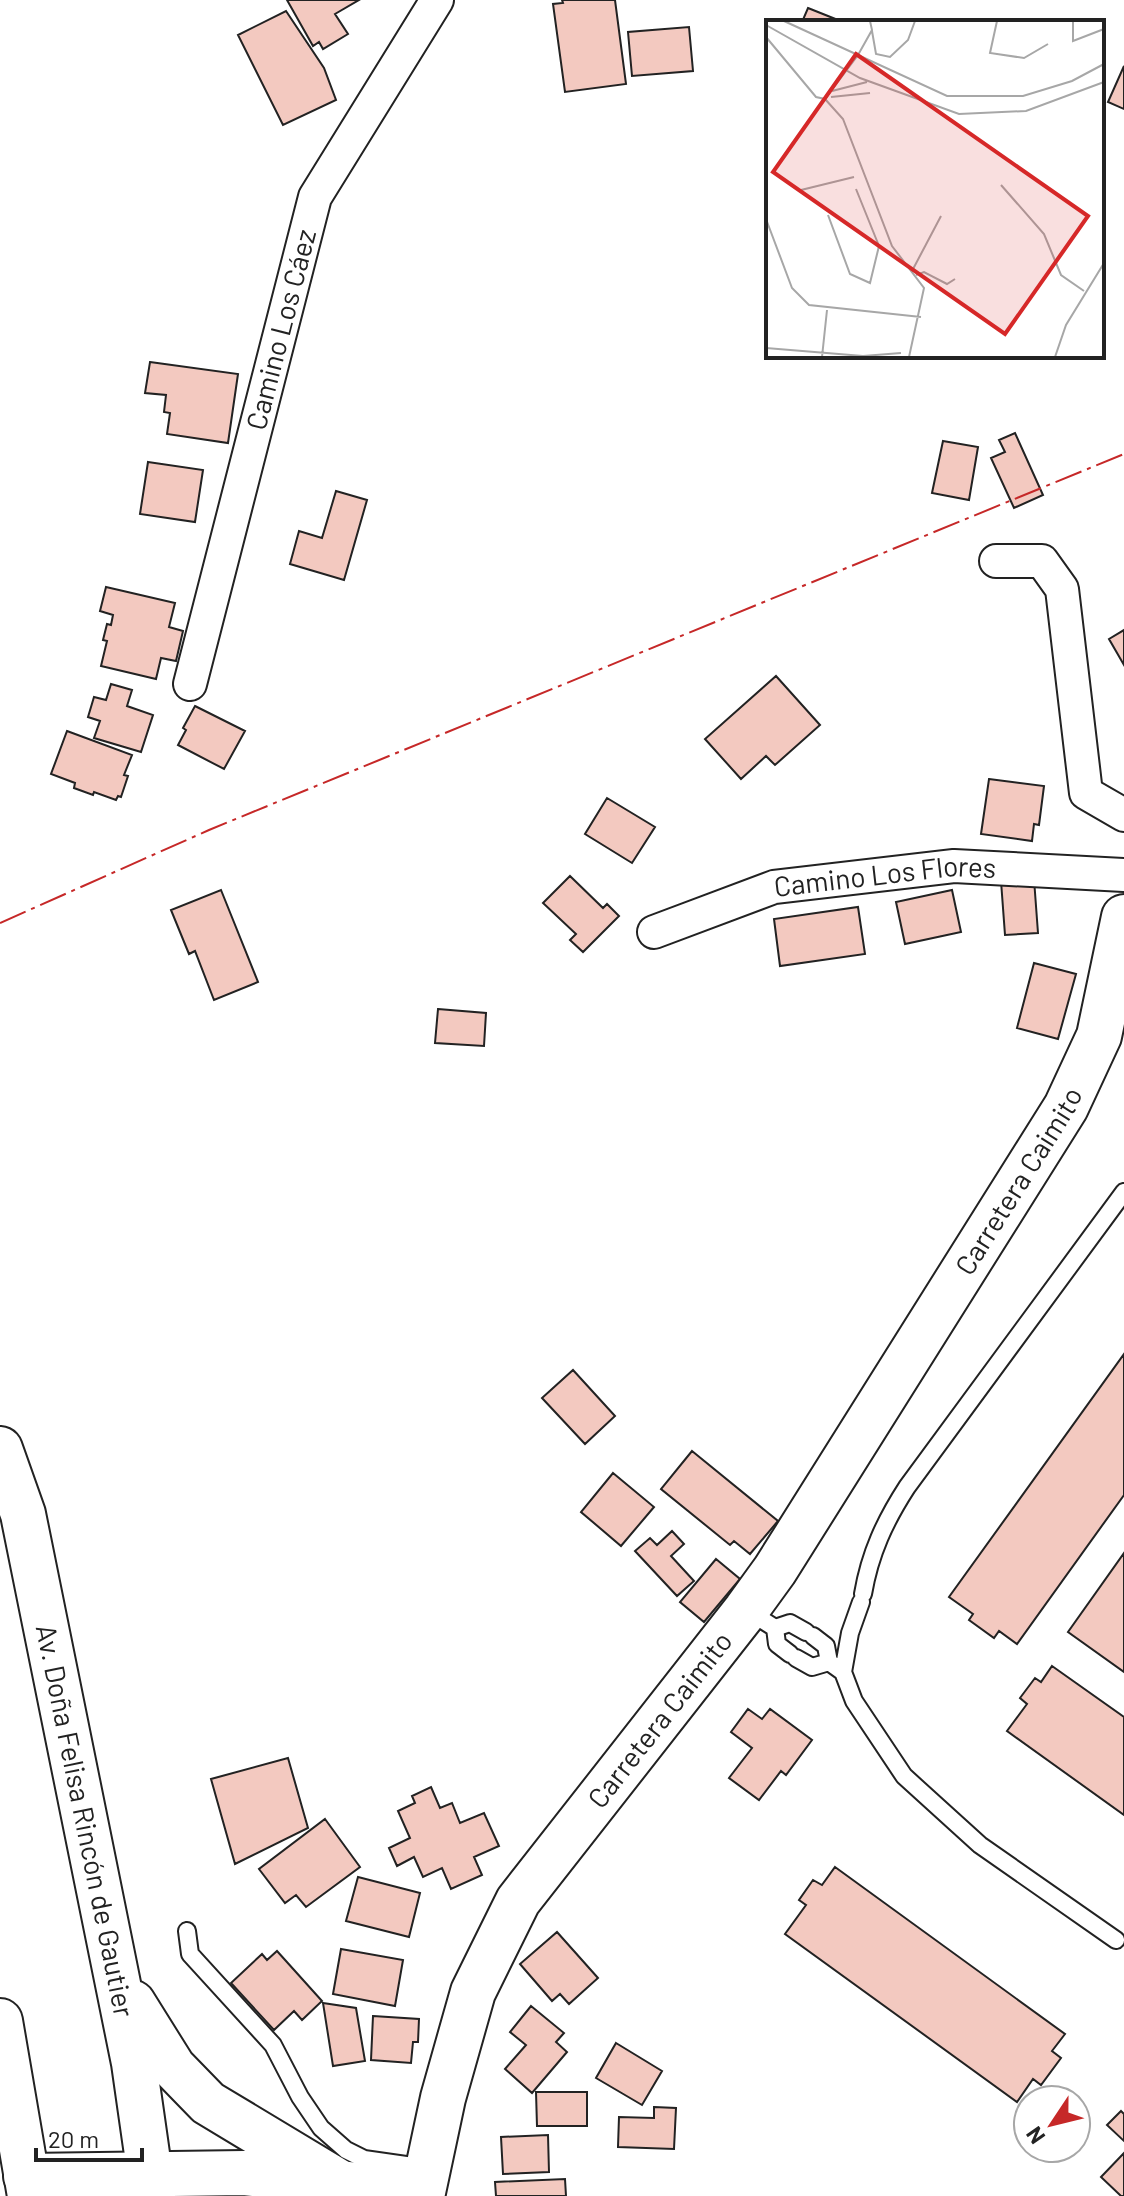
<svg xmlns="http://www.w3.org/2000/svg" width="1124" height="2196" font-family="Barlow,sans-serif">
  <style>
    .building { fill: #f3c9c0; stroke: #222; stroke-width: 2 }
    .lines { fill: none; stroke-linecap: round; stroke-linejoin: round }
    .lane-casing { stroke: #222; stroke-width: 20 }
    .street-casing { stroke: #222; stroke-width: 36 }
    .secondary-casing { stroke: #222; stroke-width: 48 }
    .primary-casing { stroke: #222; stroke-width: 48 }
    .lane { stroke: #fff; stroke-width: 16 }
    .street { stroke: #fff; stroke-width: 32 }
    .secondary { stroke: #fff; stroke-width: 44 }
    .primary { stroke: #fff; stroke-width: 44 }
    .power { stroke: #c62828; stroke-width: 2; stroke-dasharray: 28 6 4 6; stroke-linecap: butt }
    .labels { text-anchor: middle; stroke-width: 6; stroke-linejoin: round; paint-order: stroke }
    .street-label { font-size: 28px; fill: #222; stroke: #fff }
    .inset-road { fill: none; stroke: #a7a7a7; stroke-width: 2 }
    .view { fill: #d62828; fill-opacity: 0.15; stroke: #d62828; stroke-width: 4 }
    .inset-edge { fill: none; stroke: #222; stroke-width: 4 }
  </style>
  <rect width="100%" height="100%" fill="#fff"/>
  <!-- building -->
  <path class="building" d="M287 0H359L335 14 348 34 323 49 319 42 313 46Z
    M562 0H615L626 84 565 92 553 4 563 3Z
    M808 8 843 22H802Z
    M286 11 324 68 336 100 283 125 238 35Z
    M689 27 693 71 632 76 628 32Z
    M1124 66V109L1108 102Z
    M150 362 238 374 228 443 167 434 170 413 164 412 166 395 145 393Z
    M1015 433 1043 495 1014 508 991 458 1005 452 999 440Z
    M943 441 978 447 969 500 932 493Z
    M148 462 203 470 195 522 140 514Z
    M336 491 367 500 344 580 290 564 299 531 322 538Z
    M106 587 175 603 169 627 183 631 176 661 161 658 156 679 101 666 107 641 103 640 107 624 111 625 113 615 100 611Z
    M1124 630V665L1109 639Z
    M776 676 820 725 775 765 766 756 741 779 705 739Z
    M111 684 132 690 127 706 153 715 141 752 94 738 100 721 88 717 94 697 106 700Z
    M195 706 245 731 224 769 178 745 186 730 183 728Z
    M67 731 132 755 124 775 128 776 121 797 118 796 116 800 94 792 93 795 74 788 75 783 51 774Z
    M989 779 1044 786 1039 825 1034 824 1032 841 981 834Z
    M607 798 655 827 632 863 585 834Z
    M570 876 603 908 607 904 619 916 583 952 570 940 576 934 543 903Z
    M1034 879 1038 933 1005 935 1001 881Z
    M221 890 258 982 214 1000 195 951 189 954 171 910Z
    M952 890 961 932 905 944 896 902Z
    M858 907 865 954 780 966 774 919Z
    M1034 963 1076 974 1058 1039 1017 1028Z
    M438 1009 486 1013 484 1046 435 1043Z
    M1124 1354V1495L1017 1644 999 1631 994 1638 969 1620 973 1614 949 1597Z
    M573 1370 615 1416 585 1444 542 1398Z
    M692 1451 778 1521 750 1554 734 1541 730 1545 661 1489Z
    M613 1473 654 1507 621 1546 581 1512Z
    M672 1531 684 1544 671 1556 694 1581 677 1596 635 1551 650 1538 657 1545Z
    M1124 1553V1672L1068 1632Z
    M716 1559 740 1579 704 1622 680 1602Z
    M1052 1666 1124 1717V1815L1007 1731 1027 1704 1020 1698 1035 1678 1041 1682Z
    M748 1709 762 1719 770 1709 812 1740 786 1775 781 1771 759 1800 729 1778 752 1748 731 1732Z
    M288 1758 308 1828 235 1864 211 1779Z
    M431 1787 440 1808 452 1803 460 1823 484 1813 499 1846 474 1857 482 1875 451 1889 442 1868 423 1877 414 1857 397 1866 389 1848 410 1838 398 1811 415 1803 412 1796Z
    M325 1819 360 1867 306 1907 296 1895 285 1903 259 1869Z
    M835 1867 1065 2034 1052 2051 1061 2058 1041 2085 1033 2079 1017 2102 785 1934 806 1905 799 1900 813 1880 822 1885Z
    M358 1877 420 1893 409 1937 346 1921Z
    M557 1932 598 1978 569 2004 560 1994 552 2001 520 1964Z
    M341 1949 403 1960 395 2006 333 1994Z
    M277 1951 322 2001 302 2020 294 2011 274 2030 231 1983 262 1954 267 1960Z
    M323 2003 356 2008 365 2061 333 2066Z
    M531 2006 564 2033 556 2042 567 2052 532 2093 505 2069 526 2045 510 2032Z
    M373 2016 419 2019 418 2042H413L411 2063 371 2060Z
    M616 2043 662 2071 642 2105 596 2078Z
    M536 2092H587V2126H537Z
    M654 2107 676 2108 674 2149 618 2147 619 2117 654 2118Z
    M1121 2111 1124 2114V2141L1107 2125Z
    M548 2135 549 2172 503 2174 501 2137Z
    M1124 2153V2196H1121L1101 2177Z
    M565 2179 566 2196H496L495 2182Z"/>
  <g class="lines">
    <defs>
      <path id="lane" d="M863 1594C870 1553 885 1521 907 1487L1124 1192
        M748 1611 775 1628 777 1644 790 1654
        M775 1628 790 1623 806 1632
        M813 1636 826 1646 829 1662
        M796 1658 812 1667 829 1662 843 1672 854 1701 904 1776 980 1845 1116 1940
        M843 1672 850 1633 861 1602
        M187 1931 190 1954 273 2045 300 2097 321 2128 346 2150 364 2159 427 2168"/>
      <g id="street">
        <path d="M996 561H1042L1062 589 1086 793 1124 815"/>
        <path id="s1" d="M190 684 315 197 437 0"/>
        <path id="s2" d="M654 932 774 887 954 866 1124 875"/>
      </g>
      <g id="secondary">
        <path id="s3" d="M26 2176 244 2173 423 2192 443 2098 473 1992 518 1901 746 1610 775 1570 1066 1107 1099 1036 1124 917"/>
      </g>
      <g id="primary">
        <path id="s4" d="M0 1449 23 1514 134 2063 153 2196"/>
        <path d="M133 2003 173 2067 208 2103 341 2183"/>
        <path d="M0 2021 30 2196"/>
      </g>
    </defs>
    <!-- lane casing -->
    <use href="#lane" class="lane-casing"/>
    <!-- street casing -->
    <use href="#street" class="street-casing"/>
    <!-- secondary casing -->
    <use href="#secondary" class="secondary-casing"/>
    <!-- primary casing -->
    <use href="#primary" class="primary-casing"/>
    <!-- lane -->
    <use href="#lane" class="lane"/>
    <!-- street -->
    <use href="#street" class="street"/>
    <!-- secondary -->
    <use href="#secondary" class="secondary"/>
    <!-- primary -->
    <use href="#primary" class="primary"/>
    <!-- power -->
    <path class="power" d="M0 923 209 830 1124 454"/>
  </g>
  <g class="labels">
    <!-- street labels -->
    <g class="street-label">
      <text dy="10" stroke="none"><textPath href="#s1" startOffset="366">Camino Los Cáez</textPath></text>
      <text dy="10" stroke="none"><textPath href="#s2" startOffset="240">Camino Los Flores</textPath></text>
      <text dy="10" stroke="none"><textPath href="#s3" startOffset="1584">Carretera Caimito</textPath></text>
      <text dy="10" stroke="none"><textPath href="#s3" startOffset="936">Carretera Caimito</textPath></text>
      <text dy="10" stroke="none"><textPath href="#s4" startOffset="382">Av. Doña Felisa Rincón de Gautier</textPath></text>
    </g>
  </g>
  <!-- overview -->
  <g transform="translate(766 20)">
    <rect width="338" height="338" fill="#fff"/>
    <path class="inset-road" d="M18 1 181 76H257L306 61 338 44M231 1 224 33 258 38 282 24M307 1V21L338 9M0 5 94 58 193 94 260 91 338 62M106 11 110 34 124 37 142 20 149 1M0 17 50 77 59 79 77 99 126 226 158 268 143 337M66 71 101 62M65 77 104 73M59 79 92 35 106 10 104 1M235 165 278 214 295 255 318 271M35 170 88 157M62 195 84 254 104 263 113 226 90 169M0 199 26 268 43 285 155 297M146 251 175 196M150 255 158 252 181 264 189 259M0 328 97 336 135 333M56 337 61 290M289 337 300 305 338 243"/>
    <path class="view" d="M90 34 322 196 239 314 7 152Z"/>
    <rect width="338" height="338" class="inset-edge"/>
  </g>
  <!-- north arrow -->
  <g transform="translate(1052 2124) rotate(235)"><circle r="38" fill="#ffffff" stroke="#a7a7a7" stroke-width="2"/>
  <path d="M0-6L14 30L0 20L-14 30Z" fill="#c62828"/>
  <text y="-12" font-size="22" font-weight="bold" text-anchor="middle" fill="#222222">N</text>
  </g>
  <!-- scale -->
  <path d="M36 2148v12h106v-12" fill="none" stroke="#222222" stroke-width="4"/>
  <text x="48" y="2148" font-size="24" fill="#222222" stroke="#ffffff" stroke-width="6" paint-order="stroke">20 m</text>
</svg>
